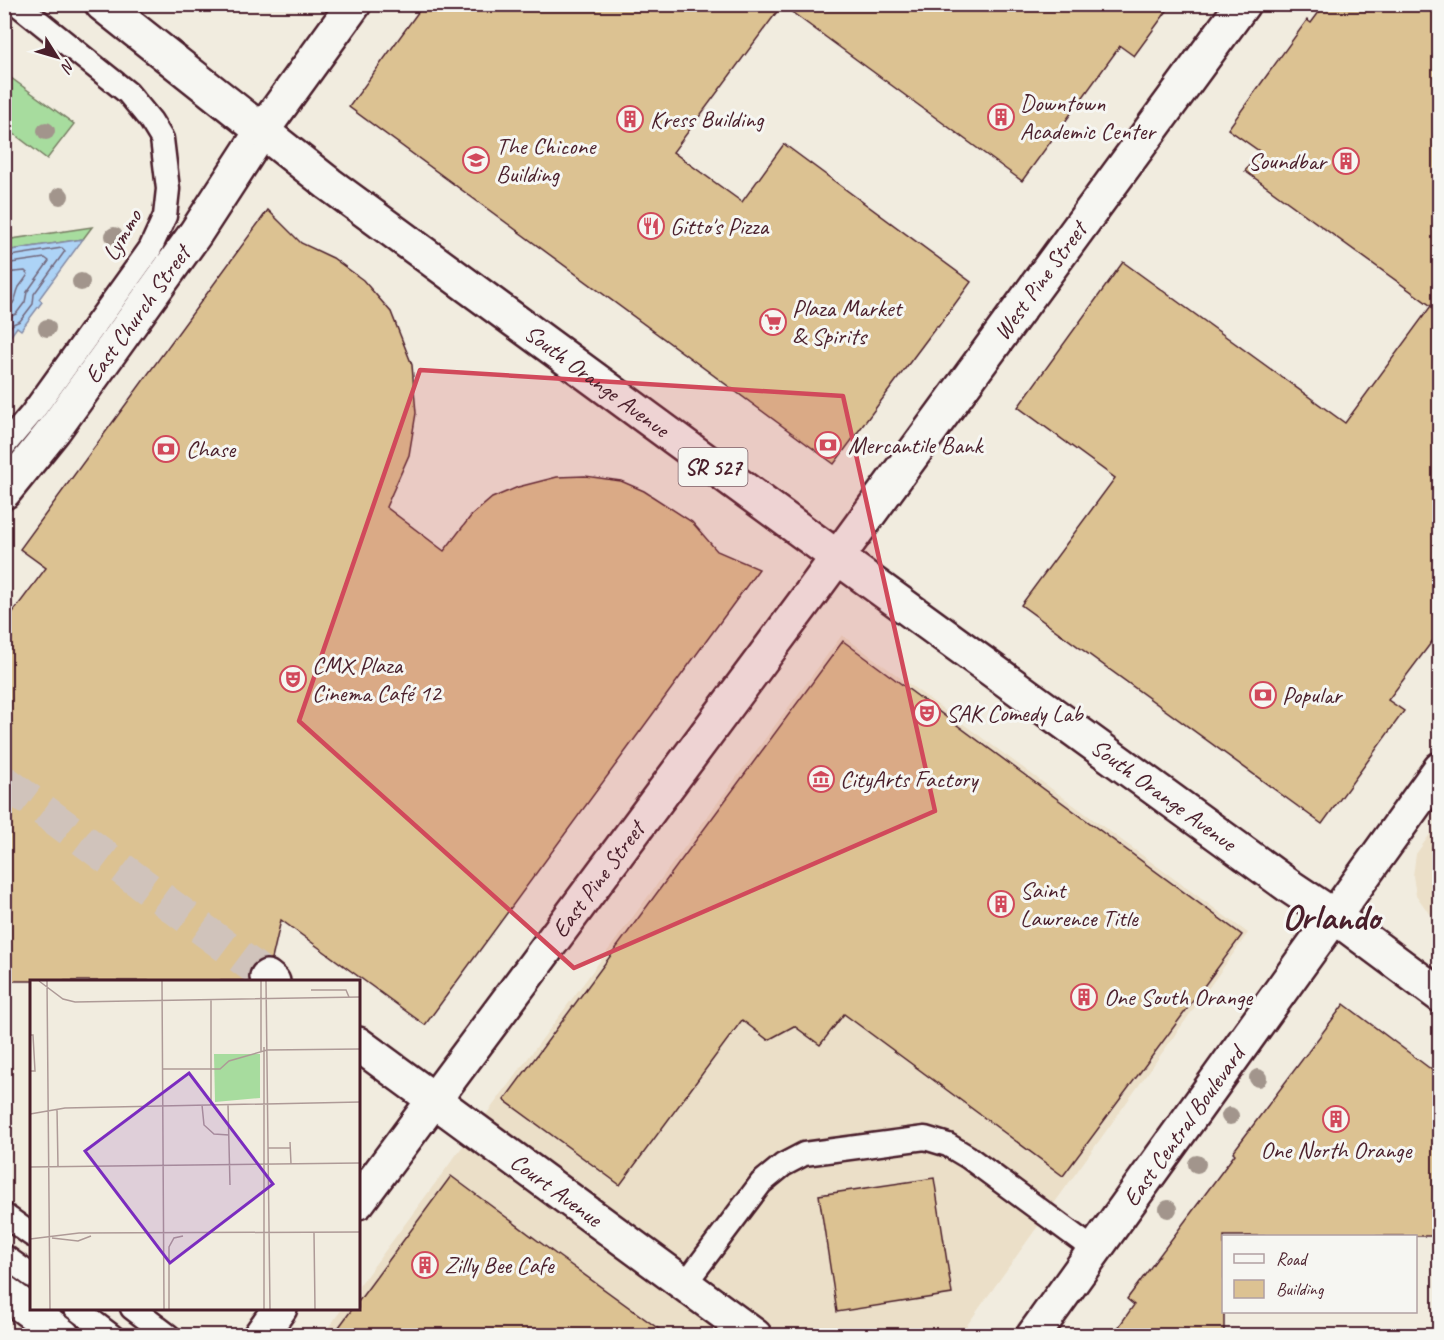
<svg xmlns="http://www.w3.org/2000/svg" width="1444" height="1340" font-family="Caveat,sans-serif">
  <style>
    .built { fill: #ebdfc8 }
    .green { fill: #a7dc9e; stroke: #787e64; stroke-width: 1.5 }
    .water { fill: #add3f6; stroke: #858ba5; stroke-width: 1.5 }
    .lines { fill: none; stroke-linecap: round; stroke-linejoin: round }
    .shore { stroke: #72677c; stroke-width: 1.5 }
    .building { fill: #dcc292; stroke: #4a1f2b; stroke-width: 1.5 }
    .street-tunnel { stroke: #d0c3bb; stroke-width: 33; stroke-dasharray: 33 16; stroke-linecap: butt }
    .lane-casing { stroke: #4a1f2b; stroke-width: 27 }
    .street-casing { stroke: #4a1f2b; stroke-width: 38 }
    .secondary-casing { stroke: #4a1f2b; stroke-width: 38 }
    .primary-casing { stroke: #4a1f2b; stroke-width: 38 }
    .lane { stroke: #f6f6f2; stroke-width: 22 }
    .street { stroke: #f6f6f2; stroke-width: 33 }
    .secondary { stroke: #f6f6f2; stroke-width: 33 }
    .primary { stroke: #f6f6f2; stroke-width: 33 }
    .tree { fill: #a2958c }
    .marked { fill: #d1495b; fill-opacity: 0.2; stroke: #d1495b; stroke-width: 4.5; stroke-linejoin: round }
    .labels { text-anchor: middle; stroke-width: 6; stroke-linejoin: round; paint-order: stroke }
    .shield { fill: #f6f6f2; stroke: #7e6067; stroke-width: 1.5 }
    .shield-label { font-size: 22px; font-weight: bold; fill: #4a1f2b }
    .poi-label { font-size: 24px; fill: #4a1f2b; stroke: #f6f6f2; text-anchor: start }
    .street-label { font-size: 24px; fill: #4a1f2b; stroke: #f6f6f2 }
    .town-label { font-size: 36px; font-weight: bold; fill: #4a1f2b; stroke: #f6f6f2 }
    .inset-road { fill: none; stroke: #ae9a97; stroke-width: 1.5 }
    .view { fill: #7b2cbf; fill-opacity: 0.15; stroke: #7b2cbf; stroke-width: 3 }
    .inset-edge { fill: none; stroke: #4a1f2b; stroke-width: 3 }
  </style>
  <rect width="100%" height="100%" fill="#f1ecdf"/>
  <filter id="ink" filterUnits="userSpaceOnUse"><feTurbulence type="fractalNoise" baseFrequency=".0167" numOctaves="2"/><feDisplacementMap in="SourceGraphic" scale="12" xChannelSelector="R" yChannelSelector="G"/><feConvolveMatrix kernelMatrix="1 2 1 2 8 2 1 2 1" color-interpolation-filters="sRGB"/></filter>
  <g filter="url(#ink)">
    <!-- built -->
    <path class="built" d="M842 635 1248 933 960 1335 322 1336 342 1309 358 1308 359 1286Z
      M1439 822V921L1428 912 1416 895 1413 876 1416 854Z"/>
    <!-- green -->
    <path class="green" d="M7 75 74 124 47 159 5 127 4 78Z
      M92 227 83 239 5 251V240Z"/>
    <!-- water -->
    <path class="water" d="M83 239 39 299 42 302 21 330 17 327 5 344V251Z"/>
    <g class="lines">
      <!-- shore -->
      <path class="shore" d="M4 257 62 248 65 251 34 294 33 304 20 321 13 324 4 334
        M4 264 45 258 49 261 27 292 25 302 16 314 9 317 4 321
        M4 273 25 271 28 274C26 278 22 283 19 287 14 298 18 303 4 309"/>
    </g>
    <!-- building -->
    <path class="building" d="M424 4H1172L1134 56 1120 46 1022 181 782 5 673 152 742 202 784 144 971 282 938 327 937 326 834 464 349 107Z
      M1325 4H1440V631L1388 700 1404 711 1322 824 1021 605 1115 478 1018 407 1123 262 1345 423 1431 306 1245 171 1259 151 1228 129 1307 20 1311 23Z
      M268 210 301 243 333 258 363 280 391 312 412 365 416 413 409 455 386 507 444 551 471 516 492 498 518 487 557 477 585 476 621 481 644 491 692 522 717 551 759 569 425 1025 281 920 272 959H261L253 965 249 973V981H4V624L46 568 20 549Z
      M843 641 1242 935 1063 1176 844 1014 820 1045 794 1026 768 1040 742 1020 620 1185 504 1100Z
      M1344 1004 1440 1076V1236H1224V1335H1113L1134 1305 1127 1299 1235 1154 1233 1152Z
      M451 1176 557 1255 667 1335H333L353 1308H358V1302Z
      M934 1178 952 1294 837 1312 819 1195Z"/>
    <g class="lines">
      <!-- street-tunnel -->
      <path class="street-tunnel" d="M4 781 267 977"/>
      <defs>
        <path id="lane" d="M4 446 32 413 150 249 165 216 168 189 162 139 151 121 128 93 17 4
          M4 1215 32 1235
          M4 1256 32 1276
          M685 1284 761 1183 783 1165 804 1154 925 1138 948 1145 968 1157 1094 1250
          M75 1308 112 1336
          M132 1308 169 1336"/>
        <g id="street">
          <path id="s1" d="M4 492 54 430 195 234 262 131 354 4"/>
          <path d="M267 977 273 982"/>
          <path id="s2" d="M358 1044 755 1336"/>
          <path id="s3" d="M358 1202 806 600 1243 4"/>
          <path d="M4 1292 63 1336"/>
          <path d="M260 1336 280 1308"/>
        </g>
        <g id="secondary">
          <path id="s4" d="M1033 1336 1440 769"/>
        </g>
        <g id="primary">
          <path id="s5" d="M102 4 329 184 804 533 1289 886 1334 916 1440 995"/>
        </g>
      </defs>
      <!-- lane casing -->
      <use href="#lane" class="lane-casing"/>
      <!-- street casing -->
      <use href="#street" class="street-casing"/>
      <!-- secondary casing -->
      <use href="#secondary" class="secondary-casing"/>
      <!-- primary casing -->
      <use href="#primary" class="primary-casing"/>
      <!-- lane -->
      <use href="#lane" class="lane"/>
      <!-- street -->
      <use href="#street" class="street"/>
      <!-- secondary -->
      <use href="#secondary" class="secondary"/>
      <!-- primary -->
      <use href="#primary" class="primary"/>
    </g>
    <!-- trees -->
    <g class="tree">
      <circle cx="46" cy="131" r="9"/>
      <circle cx="60" cy="196" r="9"/>
      <circle cx="114" cy="236" r="9"/>
      <circle cx="81" cy="282" r="9"/>
      <circle cx="47" cy="328" r="9"/>
      <circle cx="1258" cy="1078" r="9"/>
      <circle cx="1230" cy="1116" r="9"/>
      <circle cx="1197" cy="1164" r="9"/>
      <circle cx="1168" cy="1209" r="9"/>
    </g>
  </g>
  <!-- marked area -->
  <path class="marked" d="M420 370 843 396 935 811 574 968 299 721Z"/>
  <!-- icons -->
  <defs>
    <symbol id="building-ring" viewBox="-11 -11 22 22"><circle r="9.5" fill="#f6f6f2" stroke="#d1495b" stroke-width="1.5"/><path d="M-4-6H4V6H1V3H-1V6H-4ZM-2.5-4.3h1.7v1.8h-1.7ZM.8-4.3h1.7v1.8H.8ZM-2.5-1h1.7V.8h-1.7ZM.8-1h1.7V.8H.8Z" fill="#d1495b"/></symbol>
    <symbol id="university-ring" viewBox="-11 -11 22 22"><circle r="9.5" fill="#f6f6f2" stroke="#d1495b" stroke-width="1.5"/><path d="M0-5L7-2L0 1L-7-2ZM-4 1L0 2.5L4 1V4Q0 6-4 4Z" fill="#d1495b"/></symbol>
    <symbol id="restaurant-ring" viewBox="-11 -11 22 22"><circle r="9.5" fill="#f6f6f2" stroke="#d1495b" stroke-width="1.5"/><path d="M-5-6h1v4h1v-4h1v4h1v-4h1v5L-1.5 .5V6h-2V.5L-5-1ZM5-6V6H3V1.5H1.5Q1.5-4 5-6Z" fill="#d1495b"/></symbol>
    <symbol id="supermarket-ring" viewBox="-11 -11 22 22"><circle r="9.5" fill="#f6f6f2" stroke="#d1495b" stroke-width="1.5"/><path d="M-6-5.5h2.5l.6 2H6L4.5 2H-2.5L-4.4-4H-6ZM-1.5 3.2a1.3 1.3 0 1 0 .1 0ZM3 3.2a1.3 1.3 0 1 0 .1 0Z" fill="#d1495b"/></symbol>
    <symbol id="bank-ring" viewBox="-11 -11 22 22"><circle r="9.5" fill="#f6f6f2" stroke="#d1495b" stroke-width="1.5"/><path d="M-6-4H6V4H-6ZM0-2.3a2.3 2.3 0 1 0 0 4.6a2.3 2.3 0 1 0 0-4.6Z" fill="#d1495b"/></symbol>
    <symbol id="theatre-ring" viewBox="-11 -11 22 22"><circle r="9.5" fill="#f6f6f2" stroke="#d1495b" stroke-width="1.5"/><path d="M-5-5.5Q0-4 5-5.5V0Q5 5 0 6Q-5 5-5 0ZM-3.3-2.5H-1v1.5H-3.3ZM1-2.5H3.3v1.5H1ZM-2.8 1Q0 5.5 2.8 1Z" fill="#d1495b"/></symbol>
    <symbol id="museum-ring" viewBox="-11 -11 22 22"><circle r="9.5" fill="#f6f6f2" stroke="#d1495b" stroke-width="1.5"/><path d="M0-6L6-3V-2H-6V-3ZM-5-1h2V3h-2ZM-1-1h2V3h-2ZM3-1h2V3H3ZM-6 4H6V6H-6Z" fill="#d1495b"/></symbol>
  </defs>
  <g fill-rule="evenodd">
    <use href="#building-ring" x="986" y="102" width="30" height="30"/>
    <use href="#building-ring" x="615" y="104" width="30" height="30"/>
    <use href="#university-ring" x="461" y="145" width="30" height="30"/>
    <use href="#building-ring" x="1331" y="146" width="30" height="30"/>
    <use href="#restaurant-ring" x="636" y="211" width="30" height="30"/>
    <use href="#supermarket-ring" x="758" y="307" width="30" height="30"/>
    <use href="#bank-ring" x="813" y="430" width="30" height="30"/>
    <use href="#bank-ring" x="151" y="434" width="30" height="30"/>
    <use href="#theatre-ring" x="278" y="664" width="30" height="30"/>
    <use href="#bank-ring" x="1248" y="680" width="30" height="30"/>
    <use href="#theatre-ring" x="912" y="698" width="30" height="30"/>
    <use href="#museum-ring" x="806" y="764" width="30" height="30"/>
    <use href="#building-ring" x="986" y="889" width="30" height="30"/>
    <use href="#building-ring" x="1069" y="982" width="30" height="30"/>
    <use href="#building-ring" x="1321" y="1104" width="30" height="30"/>
    <use href="#building-ring" x="410" y="1250" width="30" height="30"/>
  </g>
  <g class="labels">
    <!-- shield labels -->
    <rect class="shield" x="678.5" y="448" width="69" height="38" rx="4.5"/>
    <g class="shield-label">
      <text x="713" y="475">SR 527</text>
    </g>
    <!-- poi labels -->
    <g class="poi-label">
      <text x="1020" y="111">Downtown<tspan x="1020" dy="28">Academic Center</tspan></text>
      <text x="650" y="127">Kress Building</text>
      <text x="496" y="154">The Chicone<tspan x="496" dy="28">Building</tspan></text>
      <text x="1326" y="169" text-anchor="end">Soundbar</text>
      <text x="670" y="234">Gitto's Pizza</text>
      <text x="792" y="316">Plaza Market<tspan x="792" dy="28">&amp; Spirits</tspan></text>
      <text x="848" y="453">Mercantile Bank</text>
      <text x="186" y="457">Chase</text>
      <text x="312" y="673">CMX Plaza<tspan x="312" dy="28">Cinema Café 12</tspan></text>
      <text x="1282" y="703">Popular</text>
      <text x="946" y="721">SAK Comedy Lab</text>
      <text x="840" y="787">CityArts Factory</text>
      <text x="1020" y="898">Saint<tspan x="1020" dy="28">Lawrence Title</tspan></text>
      <text x="1104" y="1005">One South Orange</text>
      <text x="1336" y="1158" text-anchor="middle">One North Orange</text>
      <text x="444" y="1273">Zilly Bee Cafe</text>
    </g>
    <!-- street labels -->
    <g class="street-label">
      <text transform="translate(122 235) rotate(-60)" y="8">Lymmo</text>
      <text dy="8" stroke="none"><textPath href="#s3" startOffset="1146">West Pine Street</textPath></text>
      <text dy="8" stroke="none"><textPath href="#s1" startOffset="222">East Church Street</textPath></text>
      <text dy="8" stroke="none"><textPath href="#s5" startOffset="622">South Orange Avenue</textPath></text>
      <text dy="8" stroke="none"><textPath href="#s5" startOffset="1324">South Orange Avenue</textPath></text>
      <text dy="8" stroke="none"><textPath href="#s3" startOffset="402">East Pine Street</textPath></text>
      <text dy="8" stroke="none"><textPath href="#s4" startOffset="258">East Central Boulevard</textPath></text>
      <text dy="8" stroke="none"><textPath href="#s2" startOffset="246">Court Avenue</textPath></text>
    </g>
    <!-- town labels -->
    <g class="town-label">
      <text x="1331" y="929">Orlando</text>
    </g>
  </g>
  <!-- overview -->
  <g transform="translate(30 980)">
    <rect width="330" height="330" fill="#f1ecdf"/>
    <path d="M184 74H230V118L185 122Z" fill="#a7dc9e"/>
    <path class="inset-road" d="M9 1 33 19 45 22 330 17M17 1 20 329M132 1 134 329M231 1V71M236 1 240 329M281 10H316L319 17M181 20V125M0 55H3L5 91H0M234 67V329M133 89H190L199 81 237 70 330 69M172 125 174 145 184 154 199 155M198 125 200 205M27 129 28 187M0 134 35 128 330 122M260 162 261 184M238 168H261M0 187 330 183M284 253 285 329M22 258 48 261 61 256M0 259 49 253 330 252M139 329V267L144 258 153 256"/>
    <path class="view" d="M159 93 243 204 140 283 55 171Z"/>
    <rect width="330" height="330" class="inset-edge"/>
  </g>
  <!-- margin -->
  <rect width="1444" height="1340" fill="none" stroke="#f6f6f2" stroke-width="24"/>
  <rect x="12" y="12" width="1420" height="1316" fill="none" stroke="#4a1f2b" stroke-width="2" filter="url(#ink)"/>
  <!-- legend -->
  <rect x="1222" y="1235" width="195" height="78" fill="#f6f6f2" stroke="#b1a0a2" stroke-width="1.5"/>
  <rect x="1234" y="1254" width="30" height="9" fill="#f6f6f2" stroke="#b1a0a2" stroke-width="1.5"/>
  <text x="1276" y="1265" font-size="18" fill="#4a1f2b">Road</text>
  <rect x="1234" y="1280" width="30" height="18" fill="#dcc292" stroke="#b1a0a2" stroke-width="1.5"/>
  <text x="1276" y="1295" font-size="18" fill="#4a1f2b">Building</text>
  <!-- north arrow -->
  <g transform="translate(57 57) rotate(127)" stroke="#f6f6f2" stroke-width="4.5" paint-order="stroke">
  <path d="M0-4.5L10 22L0 15L-10 22Z" fill="#4a1f2b"/>
  <text y="-9" font-size="16" font-weight="bold" text-anchor="middle" fill="#4a1f2b">N</text>
  </g>
</svg>
